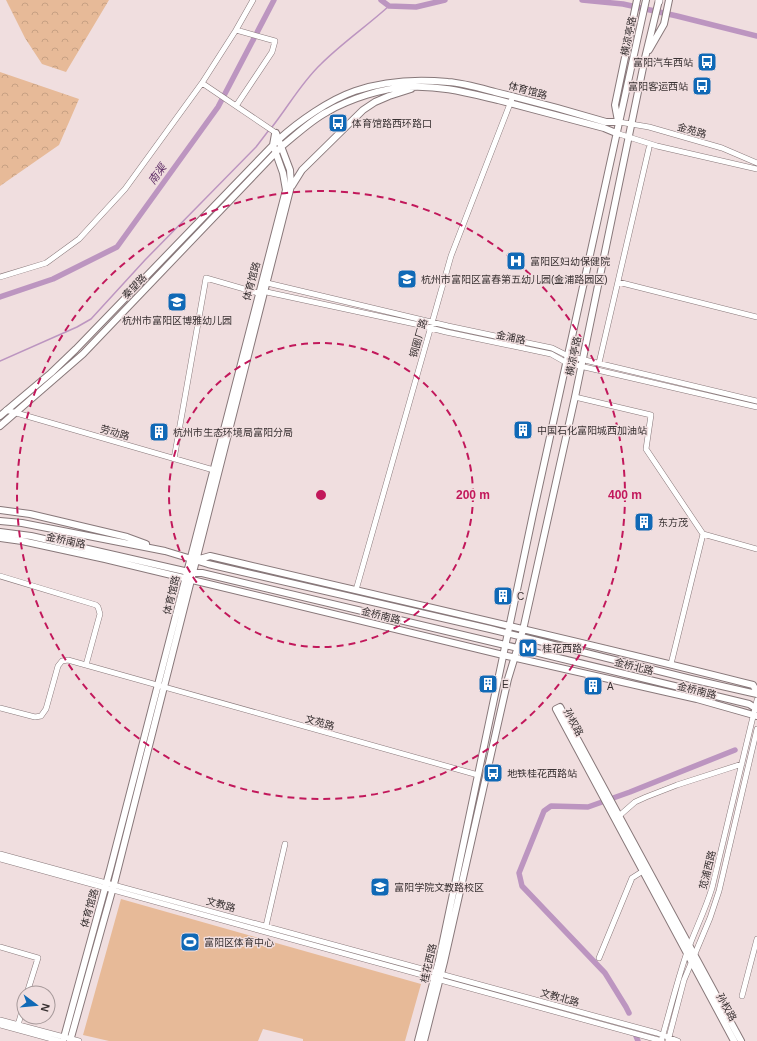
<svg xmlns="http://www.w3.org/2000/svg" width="757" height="1041" font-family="Arial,'Noto Sans SC',sans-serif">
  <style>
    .forest { fill: url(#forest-crowns) }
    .pitch { fill: #e7ba98 }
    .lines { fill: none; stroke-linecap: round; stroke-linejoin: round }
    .stream { stroke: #bc95c0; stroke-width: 1.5 }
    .canal { stroke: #bc95c0; stroke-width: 5.5 }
    .minor-casing { stroke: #88787a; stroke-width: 6 }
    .major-casing { stroke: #88787a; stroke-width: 8 }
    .highway-casing { stroke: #88787a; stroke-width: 8 }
    .minor { stroke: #fff; stroke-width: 5 }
    .major { stroke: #fff; stroke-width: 6 }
    .highway { stroke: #fff; stroke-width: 7 }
    .ring { fill: none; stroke: #c2185b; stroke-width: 2; stroke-dasharray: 7 5 }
    .labels { text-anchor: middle; stroke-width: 3; stroke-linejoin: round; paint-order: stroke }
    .street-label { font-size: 10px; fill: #383132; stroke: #f0dedf }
    .poi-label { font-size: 10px; fill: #383132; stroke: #f0dedf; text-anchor: start }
    .water-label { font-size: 11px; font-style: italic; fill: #64336a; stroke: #f0dedf }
    .centre { fill: #c2185b; stroke: #f0dedf; stroke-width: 2 }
    .ring-label { font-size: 12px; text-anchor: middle; font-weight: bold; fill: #c2185b; stroke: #f0dedf; stroke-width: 3; stroke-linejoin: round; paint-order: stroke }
  </style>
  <defs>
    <pattern id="forest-crowns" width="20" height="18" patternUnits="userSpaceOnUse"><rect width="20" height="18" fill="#e7ba98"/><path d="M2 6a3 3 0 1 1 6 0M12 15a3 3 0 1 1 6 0" fill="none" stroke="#c7a083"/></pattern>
  </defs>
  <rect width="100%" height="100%" fill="#f0dedf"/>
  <!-- forest -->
  <path class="forest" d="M6 0H109L66 72 42 64 25 38Z
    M0 72 79 99 59 145 0 186Z"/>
  <!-- pitch -->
  <path class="pitch" d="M121 899 421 984 405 1041H303V1039L263 1029 258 1041H109L83 1035Z"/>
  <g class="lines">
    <!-- stream -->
    <path class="stream" d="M272 127C288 107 301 83 321 64 342 43 367 26 389 6
      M0 361 77 327 91 319 145 260 256 147 269 130"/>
    <!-- canal -->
    <path class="canal" d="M381 0 389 6 416 7 445 0
      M582 0 623 4 677 16 757 36
      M0 297 53 279 117 247 218 107 274 0
      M629 1013 626 1007 605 973 522 886 519 873 544 811 551 806 588 807 630 792 735 750
      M636 1036 638 1041"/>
    <defs>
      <path id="minor" d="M236 30 275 41 272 52 236 106
        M202 83 276 133
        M619 122 649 127 722 148 757 163
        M616 133 657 146 757 169
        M0 277 46 263 79 239 125 189 202 83 236 30 253 0
        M263 282 448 326 552 348 568 356 757 401
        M618 282 757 317
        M262 291 415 324 446 332 551 354 567 363 757 407
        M599 363 649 148
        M575 397 651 415 646 449 703 534 757 549
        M6 410 217 471
        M174 459 206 278 258 293
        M0 576 96 605 98 607 100 614 86 665
        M356 590 451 256 513 96
        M671 664 703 534
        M0 708 35 717 41 716 46 709 58 666 62 661 68 660 478 775
        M619 816 635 802 646 797 677 785 742 764
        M0 854 657 1033 678 1041
        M0 859 662 1041
        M266 926 285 844
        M0 947 38 958 27 993
        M599 958 632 878 643 871
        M742 996 757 939
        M0 1020 79 1041
        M0 1025 59 1041
        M18 1025 24 1004
        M662 1038C670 1010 677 982 686 955 694 932 705 911 712 888L757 700
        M668 1041 684 980 710 918 719 891 757 729"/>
      <path id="major" d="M649 50 664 24 669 0
        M618 121 615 105 637 0
        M292 186 302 170 363 110 375 102 389 96 411 89
        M0 416 51 373 76 349 278 140C299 121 329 100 355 91 384 81 417 79 448 82 463 83 480 88 495 92 532 101 569 111 606 122H619
        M0 426 83 354 281 147C296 135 310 121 327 112 349 99 383 88 408 87 439 85 468 93 498 100 533 109 569 119 604 128L616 133
        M0 510 30 514 127 537 146 544
        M0 521 22 523 165 551 208 564 490 629 691 679 757 694
        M0 532 31 536 193 573H202L505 645 749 704 757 709
        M0 538 22 541 105 559 503 655 697 699 757 716
        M196 560 210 556C391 599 573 639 753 685L757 692
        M63 1041 110 870 286 190 283 173 273 145 275 134
        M70 1041 114 884 291 186 290 170 276 133
        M418 1041 439 960 533 514 646 0
        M424 1041 444 962 508 679 523 630 575 397 645 58 659 0
        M734 1041 556 709 560 707 741 1041"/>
      <path id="highway" d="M659 1V0"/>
    </defs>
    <!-- minor casing -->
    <use href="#minor" class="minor-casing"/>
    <!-- major casing -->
    <use href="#major" class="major-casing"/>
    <!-- highway casing -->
    <use href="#highway" class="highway-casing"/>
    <!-- minor -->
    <use href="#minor" class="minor"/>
    <!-- major -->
    <use href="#major" class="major"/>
    <!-- highway -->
    <use href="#highway" class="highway"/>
  </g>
  <!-- distance rings -->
  <g class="ring">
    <circle cx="321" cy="495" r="152"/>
    <circle cx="321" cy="495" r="304"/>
  </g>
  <!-- icons -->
  <defs>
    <symbol id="bus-square" viewBox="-11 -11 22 22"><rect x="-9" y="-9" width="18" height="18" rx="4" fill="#1069b6" stroke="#f0dedf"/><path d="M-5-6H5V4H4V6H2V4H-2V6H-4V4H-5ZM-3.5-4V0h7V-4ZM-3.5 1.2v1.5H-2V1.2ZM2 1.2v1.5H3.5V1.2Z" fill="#fff"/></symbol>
    <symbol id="hospital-square" viewBox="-11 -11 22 22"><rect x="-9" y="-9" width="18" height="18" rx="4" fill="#1069b6" stroke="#f0dedf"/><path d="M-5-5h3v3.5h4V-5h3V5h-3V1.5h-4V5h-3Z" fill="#fff"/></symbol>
    <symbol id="school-square" viewBox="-11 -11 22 22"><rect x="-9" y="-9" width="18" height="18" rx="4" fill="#1069b6" stroke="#f0dedf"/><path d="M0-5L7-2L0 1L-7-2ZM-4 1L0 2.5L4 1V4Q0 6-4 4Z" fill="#fff"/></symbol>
    <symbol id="building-square" viewBox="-11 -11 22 22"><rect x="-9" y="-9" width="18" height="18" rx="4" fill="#1069b6" stroke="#f0dedf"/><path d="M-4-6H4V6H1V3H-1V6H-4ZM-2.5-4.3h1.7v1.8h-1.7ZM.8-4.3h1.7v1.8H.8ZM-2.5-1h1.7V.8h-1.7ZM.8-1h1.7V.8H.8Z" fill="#fff"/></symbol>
    <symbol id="metro-square" viewBox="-11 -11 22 22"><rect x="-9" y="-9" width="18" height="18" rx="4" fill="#1069b6" stroke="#f0dedf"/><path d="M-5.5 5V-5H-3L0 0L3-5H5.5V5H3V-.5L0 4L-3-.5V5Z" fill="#fff"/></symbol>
    <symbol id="stadium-square" viewBox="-11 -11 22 22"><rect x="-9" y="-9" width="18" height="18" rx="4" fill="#1069b6" stroke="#f0dedf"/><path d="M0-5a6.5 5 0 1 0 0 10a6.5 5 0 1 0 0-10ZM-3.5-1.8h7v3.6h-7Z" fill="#fff"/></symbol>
  </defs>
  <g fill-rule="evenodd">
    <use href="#bus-square" x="696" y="51" width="22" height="22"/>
    <use href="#bus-square" x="691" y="75" width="22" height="22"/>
    <use href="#bus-square" x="327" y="112" width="22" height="22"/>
    <use href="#hospital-square" x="505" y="250" width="22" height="22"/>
    <use href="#school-square" x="396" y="268" width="22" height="22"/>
    <use href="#school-square" x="166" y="291" width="22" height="22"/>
    <use href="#building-square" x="512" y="419" width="22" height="22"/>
    <use href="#building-square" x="148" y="421" width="22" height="22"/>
    <use href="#building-square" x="633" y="511" width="22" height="22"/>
    <use href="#building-square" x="492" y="585" width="22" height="22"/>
    <use href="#metro-square" x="517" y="637" width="22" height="22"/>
    <use href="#building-square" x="477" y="673" width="22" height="22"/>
    <use href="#building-square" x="582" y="675" width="22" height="22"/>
    <use href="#bus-square" x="482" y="762" width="22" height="22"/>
    <use href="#school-square" x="369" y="876" width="22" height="22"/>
    <use href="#stadium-square" x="179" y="931" width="22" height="22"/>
  </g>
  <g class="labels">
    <!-- street labels -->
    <g class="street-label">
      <text transform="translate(628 36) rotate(-78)" y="4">横凉亭路</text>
      <text transform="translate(528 90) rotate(15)" y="4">体育馆路</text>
      <text transform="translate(692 130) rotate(16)" y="4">金苑路</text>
      <text transform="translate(251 281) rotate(-75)" y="4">体育馆路</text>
      <text transform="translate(134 286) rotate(-46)" y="4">秦望路</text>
      <text transform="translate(511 337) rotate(12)" y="4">金浦路</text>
      <text transform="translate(418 338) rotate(-74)" y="4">钢圈厂路</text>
      <text transform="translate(573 356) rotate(-78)" y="4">横凉亭路</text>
      <text transform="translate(115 432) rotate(16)" y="4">劳动路</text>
      <text transform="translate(66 540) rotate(12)" y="4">金桥南路</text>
      <text transform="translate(171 595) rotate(-76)" y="4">体育馆路</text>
      <text transform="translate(381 615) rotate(14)" y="4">金桥南路</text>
      <text transform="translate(634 666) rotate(14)" y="4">金桥北路</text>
      <text transform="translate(697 690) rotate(14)" y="4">金桥南路</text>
      <text transform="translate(320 722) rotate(16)" y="4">文苑路</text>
      <text transform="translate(574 722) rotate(62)" y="4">孙权路</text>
      <text transform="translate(707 870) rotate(-76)" y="4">苋浦西路</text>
      <text transform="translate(221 904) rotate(15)" y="4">文教路</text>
      <text transform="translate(89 908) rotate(-74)" y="4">体育馆路</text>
      <text transform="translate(428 963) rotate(-77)" y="4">桂花西路</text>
      <text transform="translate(560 997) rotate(15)" y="4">文教北路</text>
      <text transform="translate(727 1007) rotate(61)" y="4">孙权路</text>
    </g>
    <!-- poi labels -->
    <g class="poi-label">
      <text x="693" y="66" text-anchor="end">富阳汽车西站</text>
      <text x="688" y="90" text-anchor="end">富阳客运西站</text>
      <text x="352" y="127">体育馆路西环路口</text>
      <text x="530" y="265">富阳区妇幼保健院</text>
      <text x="421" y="283">杭州市富阳区富春第五幼儿园(金浦路园区)</text>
      <text x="177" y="324" text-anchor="middle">杭州市富阳区博雅幼儿园</text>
      <text x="537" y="434">中国石化富阳城西加油站</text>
      <text x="173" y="436">杭州市生态环境局富阳分局</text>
      <text x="658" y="526">东方茂</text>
      <text x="517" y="600">C</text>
      <text x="542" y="652">桂花西路</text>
      <text x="502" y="688">E</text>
      <text x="607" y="690">A</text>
      <text x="507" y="777">地铁桂花西路站</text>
      <text x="394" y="891">富阳学院文教路校区</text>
      <text x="204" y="946">富阳区体育中心</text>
    </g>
    <!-- water labels -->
    <g class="water-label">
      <text transform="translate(157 174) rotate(-54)" y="4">南渠</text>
    </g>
  </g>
  <circle cx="321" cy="495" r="6" class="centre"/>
  <g class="ring-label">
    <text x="473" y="499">200 m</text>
    <text x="625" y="499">400 m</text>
  </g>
  <!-- north arrow -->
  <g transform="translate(36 1005) rotate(106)"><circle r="19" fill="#f0dedf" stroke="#a6999a"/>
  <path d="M0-3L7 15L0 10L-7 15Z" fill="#1069b6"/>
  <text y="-6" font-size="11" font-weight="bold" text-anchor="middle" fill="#383132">N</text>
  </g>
</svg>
